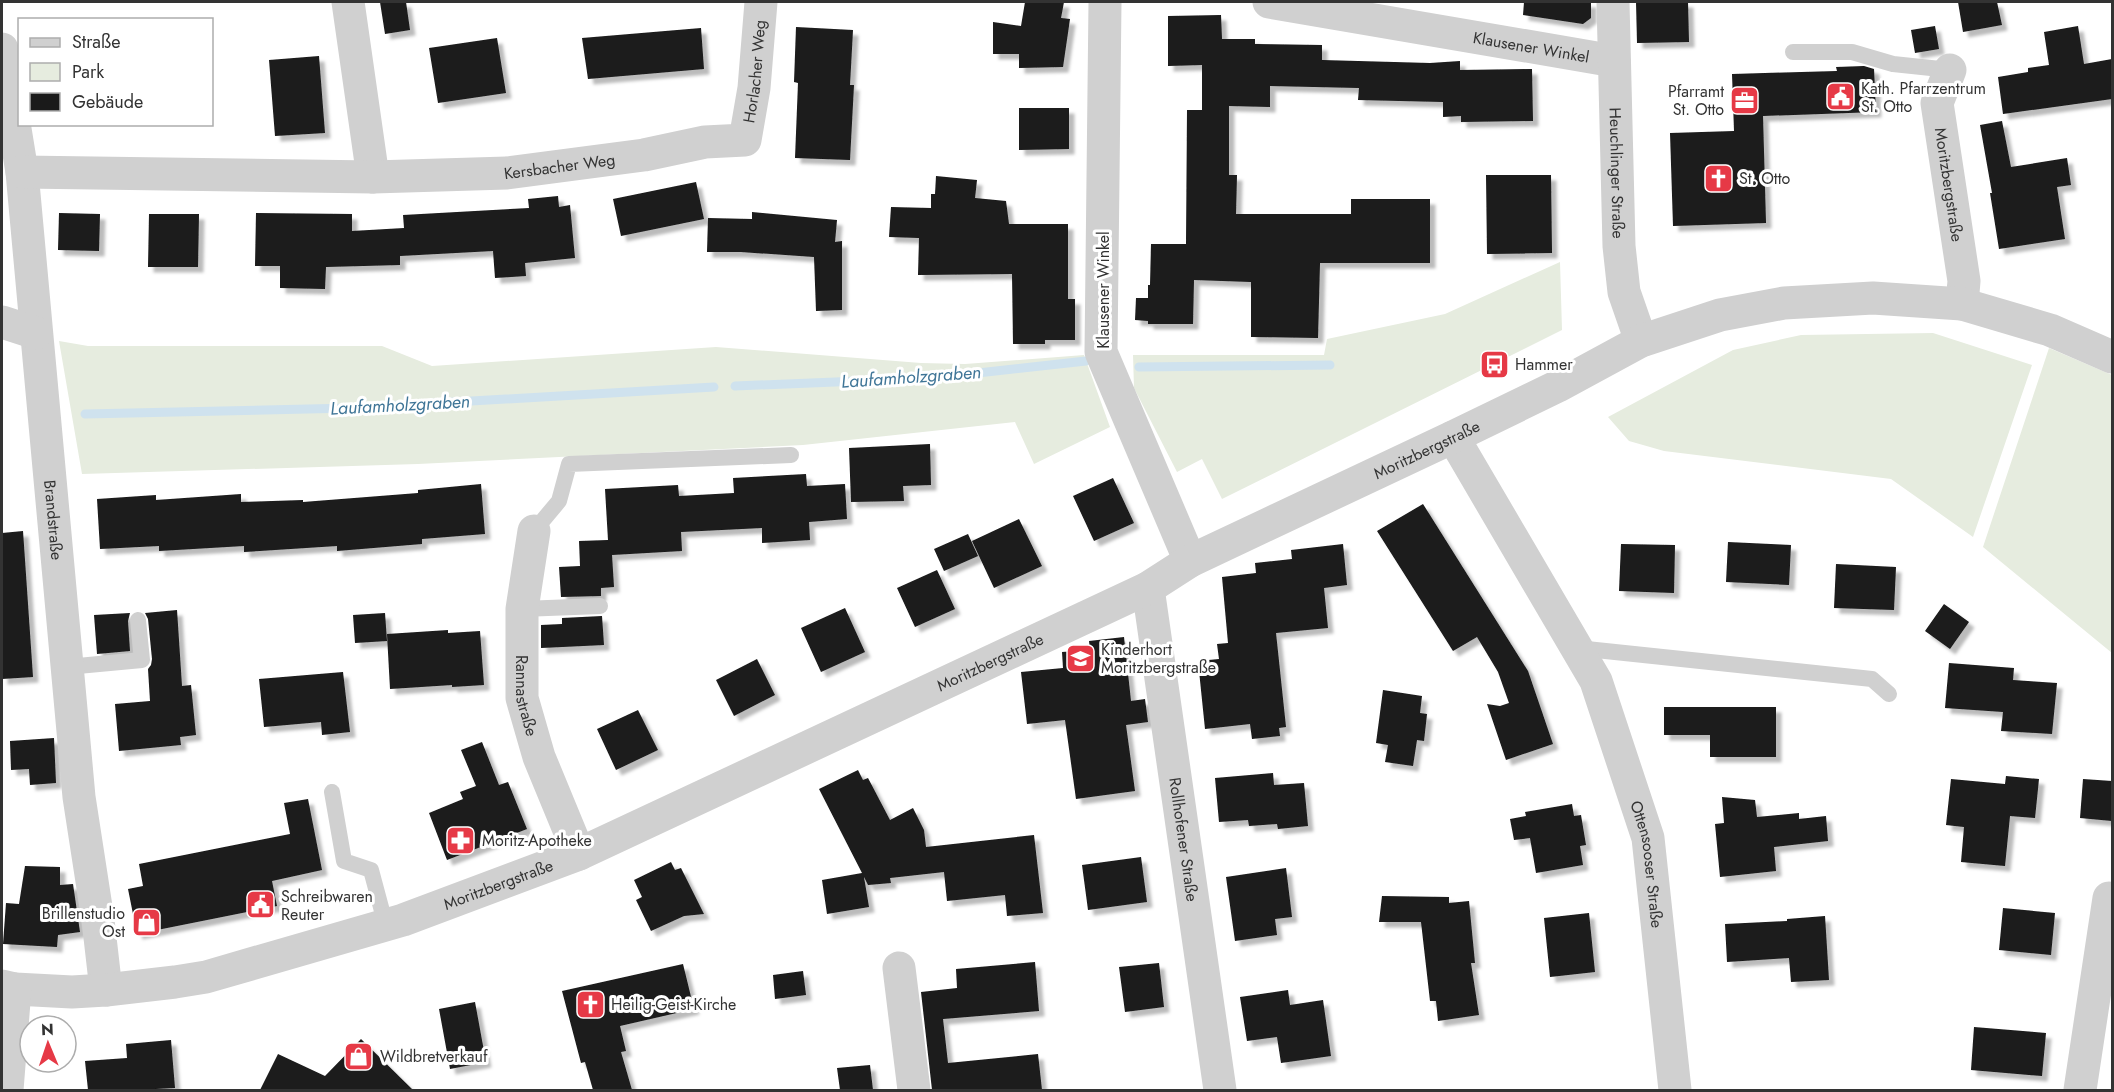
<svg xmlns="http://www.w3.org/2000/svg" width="2114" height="1092" font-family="Jost,sans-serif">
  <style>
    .green { fill: #e6ecdf }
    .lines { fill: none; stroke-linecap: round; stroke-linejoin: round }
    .stream { stroke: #cfe2ee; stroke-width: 9 }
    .building { fill: #1a1a1a; filter: url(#shadow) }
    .lane { stroke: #d0d0d0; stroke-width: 16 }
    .street { stroke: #d0d0d0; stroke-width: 33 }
    .labels { text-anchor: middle; stroke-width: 6; stroke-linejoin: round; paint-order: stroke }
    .street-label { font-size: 16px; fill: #333; stroke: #fff }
    .poi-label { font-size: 16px; fill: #333; stroke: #fff; text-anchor: start }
    .water-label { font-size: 18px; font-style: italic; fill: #3f7597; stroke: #fff }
  </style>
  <defs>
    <filter id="shadow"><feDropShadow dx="5.5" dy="5.5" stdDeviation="1.5" flood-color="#0004"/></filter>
  </defs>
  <rect width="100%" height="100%" fill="#fff"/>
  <!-- green -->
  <path class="green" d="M1560 262 1562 330 1222 499 1202 459 1177 472 1134 388 1133 355H1324L1327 339 1445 314Z
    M1933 333 2032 365 1973 537 1891 479 1664 451 1629 441 1608 417 1733 350 1801 335Z
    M59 341 88 346H382L432 366 716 347 921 363 965 364 1084 355 1110 427 1034 464 1015 422 803 445 418 464 82 474Z
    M2049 348 2112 375V653L1983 547Z"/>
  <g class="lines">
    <!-- stream -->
    <path class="stream" d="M1139 367 1330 365
      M735 386 933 378 1086 361
      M85 414 351 408 714 387"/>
  </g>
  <!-- building -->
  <path class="building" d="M380 2H406L410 30 385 34Z
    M1025 2H1064L1061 18 1070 19 1063 67 1019 68V54H993V22L1021 26Z
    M1524 2H1591V18L1583 24 1523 15Z
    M1636 2H1688L1689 42 1637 43Z
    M1958 2H1997L2002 25 1963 32Z
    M1221 15 1222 39H1255V44L1322 45V60L1430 63 1460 61V70L1532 69 1533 121 1461 122V116L1443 117V102L1358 100 1359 88 1270 86V107L1229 106V175H1237L1236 214H1351V199H1430V263H1320L1318 338 1251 337V282L1194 280 1193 324H1148V321L1135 320 1136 298H1148V285H1150L1151 244H1186L1187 110H1202V65L1168 66V16Z
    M1935 26 1939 49 1915 53 1911 30Z
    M2078 26 2084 64 2112 59V99L2003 114 1998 77 2028 72V68L2049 65 2044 32Z
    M796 27 853 30 850 85H854L850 160 795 158 798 83 794 82Z
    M701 28 704 69 588 79 582 38Z
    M497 38 506 93 438 103 429 48Z
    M319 56 325 133 275 136 269 60Z
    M1864 66 1874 69 1876 112 1763 116 1766 223 1673 226 1670 133 1734 131 1732 74 1837 71 1836 67Z
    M1019 108H1069V149L1019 150Z
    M2002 121 2011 167 2067 158 2071 185 2057 187 2065 239 1999 249 1990 193H1992L1980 125Z
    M1486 175H1551L1552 253 1487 254Z
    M936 176 977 180 975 198 1006 201 1009 224H1068V299H1075V340H1045V344H1013L1012 274 918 275 919 238 889 237 891 207 931 208V194H935Z
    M696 182 704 219 621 236 613 199Z
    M558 196 559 207 570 205 575 258 525 263 526 276 495 278 493 251 400 256V265L326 267 325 289 280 288V266H255L256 213 352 214V231L404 228 403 215 529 208 528 199Z
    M752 212 837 220 835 242 842 241V310L816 311 814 257 741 252H707L708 218 752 219Z
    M59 213 100 214 99 251 58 250Z
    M149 214H199L198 267H148Z
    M930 444 931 485 903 486 904 501 851 502 849 448Z
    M806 474 807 486 845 484 847 519 809 522 810 540 762 543V528L681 532 682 551 612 555 614 587 601 588V596L561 597 559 567 580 566 579 541 608 540 605 489 678 485 679 496 734 493 733 478Z
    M1113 478 1134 523 1094 541 1073 496Z
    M481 484 485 534 422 539V544L337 551V546L244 552V546L159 551V546L100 549 97 499 156 495V500L241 494V502L303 500V502L418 493V490Z
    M1423 504 1528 671 1553 744 1506 760 1487 704 1500 706 1509 703 1498 672 1477 637 1453 651 1377 531Z
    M1019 519 1042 566 994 588 972 541Z
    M23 531 33 677 2 679V533Z
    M968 534 978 556 944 571 934 549Z
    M1728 542 1791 545 1789 585 1726 582Z
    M1343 544 1347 585 1324 588 1328 628 1276 633 1286 727 1279 728 1280 736 1252 739 1250 724 1205 729 1198 661 1219 659 1217 644 1228 643 1222 577 1256 573 1255 563 1292 559 1291 550Z
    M1621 544 1675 545 1674 593 1619 591Z
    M1836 564 1896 567 1894 610 1834 608Z
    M937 570 955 609 915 627 897 588Z
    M1944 604 1969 622 1950 649 1925 631Z
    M845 608 865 652 821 672 801 628Z
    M177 610 182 686 191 685 196 735 180 737 181 745 119 751 115 704 150 701 148 669 151 665 152 659 148 619 145 613Z
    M130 613 128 621 130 651 97 654 94 615Z
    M385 613 387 641 355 643 353 615Z
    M602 616 604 645 541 648V625L562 624V618Z
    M448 630V633L480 631 484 685 452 687V685L390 689 387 634Z
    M1124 637 1131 701 1145 699 1148 722 1126 725 1135 791 1076 799 1065 720 1027 724 1021 672 1063 668 1062 652 1090 650 1089 641Z
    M757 659 775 695 734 716 716 680Z
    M1949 663 2014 668 2013 680 2057 683 2052 734 2001 731 2003 712 1945 708Z
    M343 672 350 732 322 735 321 722 264 727 259 679Z
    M1383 690 1422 696 1420 713 1427 714 1424 741 1417 740 1413 766 1385 762 1388 745 1376 743Z
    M1664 707H1776V757H1710V735H1664Z
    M638 710 658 750 616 770 597 729Z
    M54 738 56 783 30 785 29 769 11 770 10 741Z
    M482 742 499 785 508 782 527 829 447 860 429 813 463 799 460 792 476 786 461 750Z
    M858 770 863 780 868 778 890 820 913 808 924 830 926 847 1034 835 1043 913 1007 916 1005 895 947 901 944 872 890 878 891 883 868 885 864 877 869 907 827 914 822 880 862 873 819 789Z
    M1273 773 1274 785 1304 783 1308 826 1278 829 1277 824 1249 826 1248 820 1219 822 1215 778Z
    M2006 776 2039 779 2035 818 2010 816 2005 866 1961 862 1964 827 1946 825 1951 779 2005 784Z
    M2083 779 2112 781V821L2080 818Z
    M1722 797 1755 800 1757 817 1799 813V819L1826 816 1828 841 1774 847 1776 871 1720 877 1715 824 1724 823Z
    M308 799 322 870 272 881 277 906 137 934 128 889 143 886 139 864 290 834 284 803Z
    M1572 804 1574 816 1581 815 1586 845 1580 846 1583 865 1536 873 1530 838 1514 840 1510 819 1526 816 1525 812Z
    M1141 857 1147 902 1088 910 1082 865Z
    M671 862 675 870 681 868 704 914 684 916 651 931 636 900 642 897 634 880Z
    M25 866 60 867V885L73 884 80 932 58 935 57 947 3 944 6 903 19 904Z
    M1286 868 1292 917 1275 919 1277 935 1235 941 1226 877Z
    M1382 896 1449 897V903L1469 901 1475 963H1471L1479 1015 1438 1021 1436 1001H1430L1421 922H1379Z
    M2003 908 2055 913 2051 955 1999 950Z
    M1589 913 1595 972 1550 977 1544 918Z
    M1825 916 1829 980 1791 982 1789 958 1727 962 1725 924 1787 921V919Z
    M1035 962 1039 1011 943 1019 948 1063 1038 1054 1042 1090H932L921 992 957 988 956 969Z
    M1159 963 1164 1007 1125 1012 1119 967Z
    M683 964 694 1009 620 1026 626 1051 621 1052 632 1090H593L585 1062 581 1063 562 991Z
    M803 971 806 995 775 999 773 975Z
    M1288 990 1290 1005 1323 1000 1331 1056 1281 1063 1277 1037 1247 1041 1240 997Z
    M475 1002 486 1062 450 1069 439 1009Z
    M1974 1027 2046 1033 2042 1076 1971 1070Z
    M361 1039 413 1090H260L278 1054 325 1076Z
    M171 1040 175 1088 136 1090H88L85 1061 127 1058 126 1044Z
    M870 1065 873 1090H840L837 1068Z"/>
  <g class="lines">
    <!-- lane -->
    <path class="lane" d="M1793 52H1852L1893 64 1950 70
      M534 531 559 501 569 464 791 455
      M522 609 600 606
      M1577 648 1872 679 1889 694
      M67 667 142 660 138 620
      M332 792 344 861 371 870 386 926"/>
    <!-- street -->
    <g class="street">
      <path d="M348 2 373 177"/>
      <path d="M1105 2 1101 352 1190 561"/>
      <path id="s1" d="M1269 2 1614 61"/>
      <path id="s2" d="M1613 2 1619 246 1624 292 1641 341"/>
      <path id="s3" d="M2 49 22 172 79 797 98 920 106 990"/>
      <path id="s4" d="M1950 70 1937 103 1964 281 1962 304"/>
      <path id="s5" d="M22 172 373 177 507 173 644 155 705 142 745 140 754 88 761 2"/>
      <path d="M2 322 36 333"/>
      <path id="s6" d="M1453 437 1596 681 1648 838 1675 1090"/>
      <path id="s7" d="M534 531 522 609V698L539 757 579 854"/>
      <path id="s8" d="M1148 588 1220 1090"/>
      <path d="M899 968 914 1090"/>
      <path id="s9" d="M2 986 15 989 72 992 106 990 175 982 206 977 403 920 579 854 1148 588 1190 561 1453 437 1558 386 1641 341 1720 315 1784 303 1873 298 1962 304 2050 330 2112 357"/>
      <path d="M7 1090 15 989"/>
      <path d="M2080 1090 2109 898"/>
    </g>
  </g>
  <!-- icons -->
  <defs>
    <symbol id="civic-square" viewBox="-11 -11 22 22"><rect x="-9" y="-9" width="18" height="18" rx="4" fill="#e63946" stroke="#fff"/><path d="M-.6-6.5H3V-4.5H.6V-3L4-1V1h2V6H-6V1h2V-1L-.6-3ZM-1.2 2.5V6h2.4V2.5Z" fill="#fff"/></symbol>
    <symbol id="office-square" viewBox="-11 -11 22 22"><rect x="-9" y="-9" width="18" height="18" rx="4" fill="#e63946" stroke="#fff"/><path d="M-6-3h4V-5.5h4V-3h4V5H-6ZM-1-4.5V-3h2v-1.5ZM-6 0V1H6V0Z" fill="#fff"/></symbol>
    <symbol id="church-square" viewBox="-11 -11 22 22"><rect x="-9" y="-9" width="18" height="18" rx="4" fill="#e63946" stroke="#fff"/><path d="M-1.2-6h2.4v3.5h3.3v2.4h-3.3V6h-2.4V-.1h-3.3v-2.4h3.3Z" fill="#fff"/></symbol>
    <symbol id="bus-square" viewBox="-11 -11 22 22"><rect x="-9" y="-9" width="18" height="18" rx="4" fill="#e63946" stroke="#fff"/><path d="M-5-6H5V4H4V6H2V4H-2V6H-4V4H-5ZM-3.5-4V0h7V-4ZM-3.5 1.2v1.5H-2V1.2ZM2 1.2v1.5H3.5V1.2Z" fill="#fff"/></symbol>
    <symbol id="school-square" viewBox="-11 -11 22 22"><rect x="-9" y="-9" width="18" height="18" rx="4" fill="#e63946" stroke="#fff"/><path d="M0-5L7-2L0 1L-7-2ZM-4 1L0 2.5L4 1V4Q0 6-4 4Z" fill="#fff"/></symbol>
    <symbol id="pharmacy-square" viewBox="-11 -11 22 22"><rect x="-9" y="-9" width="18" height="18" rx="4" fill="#e63946" stroke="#fff"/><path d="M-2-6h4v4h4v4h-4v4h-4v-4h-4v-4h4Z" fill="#fff"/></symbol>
    <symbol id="shop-square" viewBox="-11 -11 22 22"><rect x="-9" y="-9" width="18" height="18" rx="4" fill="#e63946" stroke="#fff"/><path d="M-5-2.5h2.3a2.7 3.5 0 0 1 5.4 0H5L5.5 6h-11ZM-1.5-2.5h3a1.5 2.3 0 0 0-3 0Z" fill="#fff"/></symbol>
  </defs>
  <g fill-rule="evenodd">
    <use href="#civic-square" x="1824" y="80" width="33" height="33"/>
    <use href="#office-square" x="1728" y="84" width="33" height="33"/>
    <use href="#church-square" x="1702" y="162" width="33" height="33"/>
    <use href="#bus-square" x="1478" y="348" width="33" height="33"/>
    <use href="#school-square" x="1064" y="642" width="33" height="33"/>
    <use href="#pharmacy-square" x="444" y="824" width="33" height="33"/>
    <use href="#civic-square" x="244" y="888" width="33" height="33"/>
    <use href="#shop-square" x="130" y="906" width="33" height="33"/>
    <use href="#church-square" x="574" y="988" width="33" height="33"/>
    <use href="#shop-square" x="342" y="1040" width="33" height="33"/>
  </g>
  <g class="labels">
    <!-- street labels -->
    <g class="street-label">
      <text dy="6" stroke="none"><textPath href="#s1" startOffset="266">Klausener Winkel</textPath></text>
      <text dy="6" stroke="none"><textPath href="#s5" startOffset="795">Horlacher Weg</textPath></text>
      <text dy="6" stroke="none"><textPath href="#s5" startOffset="538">Kersbacher Weg</textPath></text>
      <text dy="6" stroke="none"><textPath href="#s2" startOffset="171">Heuchlinger Straße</textPath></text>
      <text dy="6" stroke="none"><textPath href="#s4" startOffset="118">Moritzbergstraße</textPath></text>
      <text transform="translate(1103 290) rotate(-90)" y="6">Klausener Winkel</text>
      <text dy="6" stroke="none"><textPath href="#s9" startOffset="1538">Moritzbergstraße</textPath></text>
      <text dy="6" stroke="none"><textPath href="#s3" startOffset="474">Brandstraße</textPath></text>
      <text dy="6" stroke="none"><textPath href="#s9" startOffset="1052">Moritzbergstraße</textPath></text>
      <text dy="6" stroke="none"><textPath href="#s7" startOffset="166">Rannastraße</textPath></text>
      <text dy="6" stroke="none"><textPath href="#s8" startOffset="254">Rollhofener Straße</textPath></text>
      <text dy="6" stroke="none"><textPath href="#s6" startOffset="474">Ottensooser Straße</textPath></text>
      <text dy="6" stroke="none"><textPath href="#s9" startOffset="512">Moritzbergstraße</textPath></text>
    </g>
    <!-- poi labels -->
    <g class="poi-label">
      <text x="1861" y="94">Kath. Pfarrzentrum<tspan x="1861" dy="18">St. Otto</tspan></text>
      <text x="1724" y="97" text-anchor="end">Pfarramt<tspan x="1724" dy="18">St. Otto</tspan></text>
      <text x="1739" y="184">St. Otto</text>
      <text x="1515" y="370">Hammer</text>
      <text x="1101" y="655">Kinderhort<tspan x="1101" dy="18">Moritzbergstraße</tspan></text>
      <text x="482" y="846">Moritz-Apotheke</text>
      <text x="281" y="902">Schreibwaren<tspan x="281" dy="18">Reuter</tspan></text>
      <text x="125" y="919" text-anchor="end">Brillenstudio<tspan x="125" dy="18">Ost</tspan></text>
      <text x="611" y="1010">Heilig-Geist-Kirche</text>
      <text x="380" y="1062">Wildbretverkauf</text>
    </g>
    <!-- water labels -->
    <g class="water-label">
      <text transform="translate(911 377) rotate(-4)" y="6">Laufamholzgraben</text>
      <text transform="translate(400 405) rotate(-3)" y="6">Laufamholzgraben</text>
    </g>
  </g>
  <!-- border -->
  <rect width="2114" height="1092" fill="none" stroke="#333333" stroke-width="6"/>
  <!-- legend -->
  <rect x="18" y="18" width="195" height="108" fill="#ffffff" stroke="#adadad" stroke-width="1.5"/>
  <rect x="30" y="38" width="30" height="9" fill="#d0d0d0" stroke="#adadad" stroke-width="1.5"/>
  <text x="72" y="48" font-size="18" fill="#333333">Straße</text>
  <rect x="30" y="63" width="30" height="18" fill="#e6ecdf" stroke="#adadad" stroke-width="1.5"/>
  <text x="72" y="78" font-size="18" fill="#333333">Park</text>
  <rect x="30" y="93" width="30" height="18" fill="#1a1a1a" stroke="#adadad" stroke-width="1.5"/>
  <text x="72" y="108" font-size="18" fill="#333333">Gebäude</text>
  <!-- north arrow -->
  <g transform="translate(48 1044) rotate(358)"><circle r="28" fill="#ffffff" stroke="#adadad" stroke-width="1.5"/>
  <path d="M0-4.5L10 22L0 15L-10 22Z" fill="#e63946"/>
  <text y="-9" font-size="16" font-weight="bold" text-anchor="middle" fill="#333333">N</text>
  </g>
</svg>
